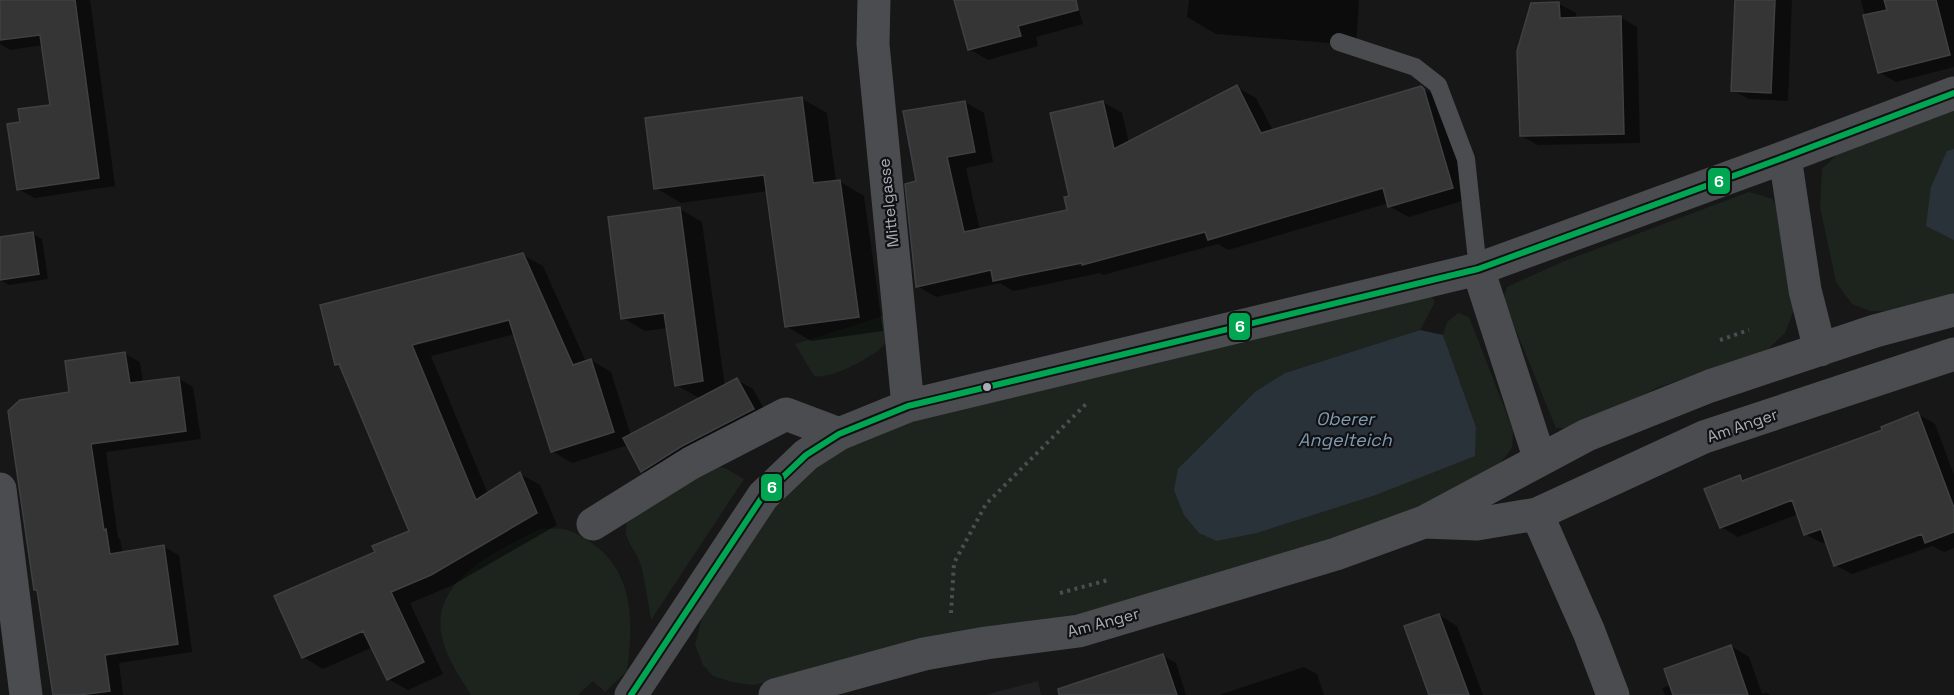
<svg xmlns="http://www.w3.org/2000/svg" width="1954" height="695" font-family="'Space Grotesk',sans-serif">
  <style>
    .built { fill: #212123 }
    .green { fill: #1d241e }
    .water { fill: #2a3239 }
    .shadow { fill: #0007 }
    .building { fill: #353536; stroke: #3f4043; stroke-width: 1.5 }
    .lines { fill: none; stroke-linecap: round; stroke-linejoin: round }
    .path { stroke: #4d4e52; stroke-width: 4; stroke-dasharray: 3 4.5; stroke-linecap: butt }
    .lane { stroke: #4b4c50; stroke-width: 18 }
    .street { stroke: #4b4c50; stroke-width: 33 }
    .bus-1-casing { stroke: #111113; stroke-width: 10 }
    .bus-1 { stroke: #00a651; stroke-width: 6 }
    .bus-dot { fill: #a8adb8; stroke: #111113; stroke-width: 2 }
    .labels { text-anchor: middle; stroke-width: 4.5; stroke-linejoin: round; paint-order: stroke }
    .street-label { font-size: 16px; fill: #a8adb8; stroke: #111113 }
    .water-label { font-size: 18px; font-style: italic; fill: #7f9bb3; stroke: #111113 }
    .line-badge { stroke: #111113; stroke-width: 2 }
    .badge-label { font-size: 16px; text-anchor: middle; font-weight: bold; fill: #fff }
  </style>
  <rect width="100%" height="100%" fill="#171717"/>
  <!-- built -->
  <path class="built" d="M1038 681 1041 695H985Z"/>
  <!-- green -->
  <path class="green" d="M1954 103V296L1892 311H1870L1852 304 1836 282 1820 207 1822 169 1847 145Z
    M865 132 872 140 890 333C888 338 886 342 883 346 871 358 830 380 814 376L795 344 886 315Z
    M1749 192 1773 199 1792 248 1795 307 1785 333 1765 352 1659 387 1574 429 1556 428 1503 299 1507 287 1562 262Z
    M1427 290 1435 302 1420 330 1285 373 1256 391 1217 541 1257 533 1373 496 1476 427 1443 335 1447 322 1458 313 1469 317 1513 430 1512 448 1494 471 1409 515 1200 584 1064 618 753 685 732 682 713 676 703 665 695 645 703 614 777 494 859 435Z
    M715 467 725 468 744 479 651 620C648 603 646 586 642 569 636 544 618 542 630 512Z
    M540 529C547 529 556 528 563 529 573 531 585 538 593 544 635 574 633 624 627 671L605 692 593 681 578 695H471C461 678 448 661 443 641 426 581 497 551 540 529Z"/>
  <!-- water -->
  <path class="water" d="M1954 149V240L1926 226 1931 187 1947 151Z
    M1420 330 1443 335 1476 427 1475 456 1373 496 1257 533 1217 541 1199 533 1184 515 1174 490 1178 469 1256 391 1285 373Z"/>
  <!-- shadow -->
  <path class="shadow" d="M0 0H90L115 186 35 198 18 189 22 123 51 106 43 45 10 50 0 44Z
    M956 0H1076L1083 24 1036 37 1038 46 988 60 969 49Z
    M1189 0H1359L1356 45 1216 34 1187 17Z
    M1736 0H1792L1788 101 1749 99 1732 90Z
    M1861 0H1954V67L1896 82 1879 72Z
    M1559 4 1576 13V19L1620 17 1637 27 1640 143 1538 145 1521 136Z
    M1236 87 1256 98 1273 131 1421 87 1440 99 1472 198 1409 217 1389 206V203L1228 250 1218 244 1103 275 1100 273 1013 291 1000 283 936 297 917 286 918 182 965 102 984 113 993 162 966 168 980 230 1069 211 1071 197 1103 102 1122 113 1129 143Z
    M802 99 827 113 836 182 839 181 864 196 883 331 811 341 786 326 768 191 681 203 656 188Z
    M680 209 702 222 725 387 737 380 753 389 769 418 657 480 642 471 628 445 572 463 552 451 515 334 431 356 488 494 520 474 540 485 557 525 451 586 410 603 443 674 408 690 388 679 373 647 323 669 303 657 377 553 411 531 342 367 337 364 523 255 543 266 586 362 591 360 611 372 631 436 701 399 676 385 667 328 645 331 623 318Z
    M33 234 42 239 48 279 9 285 0 280V238Z
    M125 354 140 362 143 383 178 378 193 387 201 439 106 452 118 538 120 539 123 554 164 547 179 555 192 652 119 663 123 695H54L71 393Z
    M1918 414 1935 424 1954 475V548L1944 552 1932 546 1852 574 1835 565 1827 542 1822 543 1805 534 1798 514 1738 537 1721 527 1740 477 1747 481 1884 431Z
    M1439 615 1457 626 1483 695H1431Z
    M1731 646 1749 657 1762 694 1767 693 1770 695H1665L1662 688 1671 685Z
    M1163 656 1176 663 1186 695H1072Z
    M1304 667 1317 674 1324 695H1219Z"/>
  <!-- building -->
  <path class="building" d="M0 0H75L99 178 17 190 7 124 20 122 18 109 50 105 40 35 0 40Z
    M954 0H1076L1078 10 1018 26 1021 36 968 50Z
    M1735 0H1775L1771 93 1731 91Z
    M1884 0H1936L1950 55 1878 73 1863 15 1887 10Z
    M1559 2 1560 18 1621 16 1624 134 1520 136 1517 51 1531 3Z
    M1237 85 1261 133 1421 86 1424 89 1453 188 1388 207 1383 188 1208 240 1205 232 1082 265V263L993 281 991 270 916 287 905 184 916 181 903 111 965 101 975 152 947 157 964 232 1067 210 1064 197 1069 196 1050 113 1103 101 1114 149Z
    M802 97 813 183 840 180 859 317 785 327 764 175 654 189 645 118Z
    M680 207 703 381 675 386 664 313 621 319 608 217Z
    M33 232 39 274 0 280V237Z
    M523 253 573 365 591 359 614 432 551 452 509 320 412 345 476 500 520 472 537 513 431 575 391 592 424 662 387 680 363 631 302 658 274 596 375 552 372 546 409 531 339 364 335 365 320 305Z
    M125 352 130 383 179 377 186 431 91 444 104 530 106 529 110 554 164 545 178 644 105 655 110 691 79 695H53L37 590H34L8 411 20 400 69 392 65 361Z
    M737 378 754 409 682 446 641 472 623 438Z
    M1918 412 1954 508V532L1925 543 1922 534 1834 566 1821 529 1804 535 1792 500 1720 528 1704 489 1740 475 1742 481 1882 430 1881 427Z
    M1439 614 1469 695H1429L1404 626Z
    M1731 645 1748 695H1673L1664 669Z
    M1163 654 1177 695H1059L1058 689Z"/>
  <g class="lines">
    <!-- path -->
    <path class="path" d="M1720 340 1749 330
      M1060 593 1108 580
      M951 613 954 563 986 504 1087 403"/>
    <!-- lane -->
    <path class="lane" d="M1339 42 1415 67 1438 85 1466 159 1478 269"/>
    <!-- street -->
    <path class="street" d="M874 0 873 44 908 406
      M1785 157 1805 290 1820 350
      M1478 269 1540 460
      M0 489 26 695
      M1537 514 1589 632 1613 695
      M1424 522 1477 524 1537 514 1704 437 1954 354
      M593 524 691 463 786 414 839 434
      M631 695 763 496 806 455 839 434 908 406 1478 269 1785 157 1954 93
      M775 695 924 654 986 643 1079 631 1336 554 1424 522 1587 435 1710 386 1875 331 1954 310"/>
    <defs>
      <path id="bus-1" d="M631 695 763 496 806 455 839 434 908 406 1478 269 1785 157 1954 93"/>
    </defs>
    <!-- bus-1 casing -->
    <use href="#bus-1" class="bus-1-casing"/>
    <!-- bus-1 -->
    <use href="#bus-1" class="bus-1"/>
  </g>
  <!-- markers -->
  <circle class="bus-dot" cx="987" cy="387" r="5"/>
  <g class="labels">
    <!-- street labels -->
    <g class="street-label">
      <text transform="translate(888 203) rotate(-96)" y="6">Mittelgasse</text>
      <text transform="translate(1742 425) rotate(-19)" y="6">Am Anger</text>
      <text transform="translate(1103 622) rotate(-15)" y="6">Am Anger</text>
    </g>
    <!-- water labels -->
    <g class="water-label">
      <text x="1345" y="425">Oberer<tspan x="1345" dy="21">Angelteich</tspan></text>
    </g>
  </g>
  <g class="line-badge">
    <rect x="1707" y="167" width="24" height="28" rx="6" fill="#00a651"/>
    <rect x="1228" y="312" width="23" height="29" rx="6" fill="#00a651"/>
    <rect x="760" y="473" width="23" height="29" rx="6" fill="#00a651"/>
  </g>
  <g class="badge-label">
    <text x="1719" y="187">6</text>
    <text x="1240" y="332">6</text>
    <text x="772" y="493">6</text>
  </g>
</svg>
